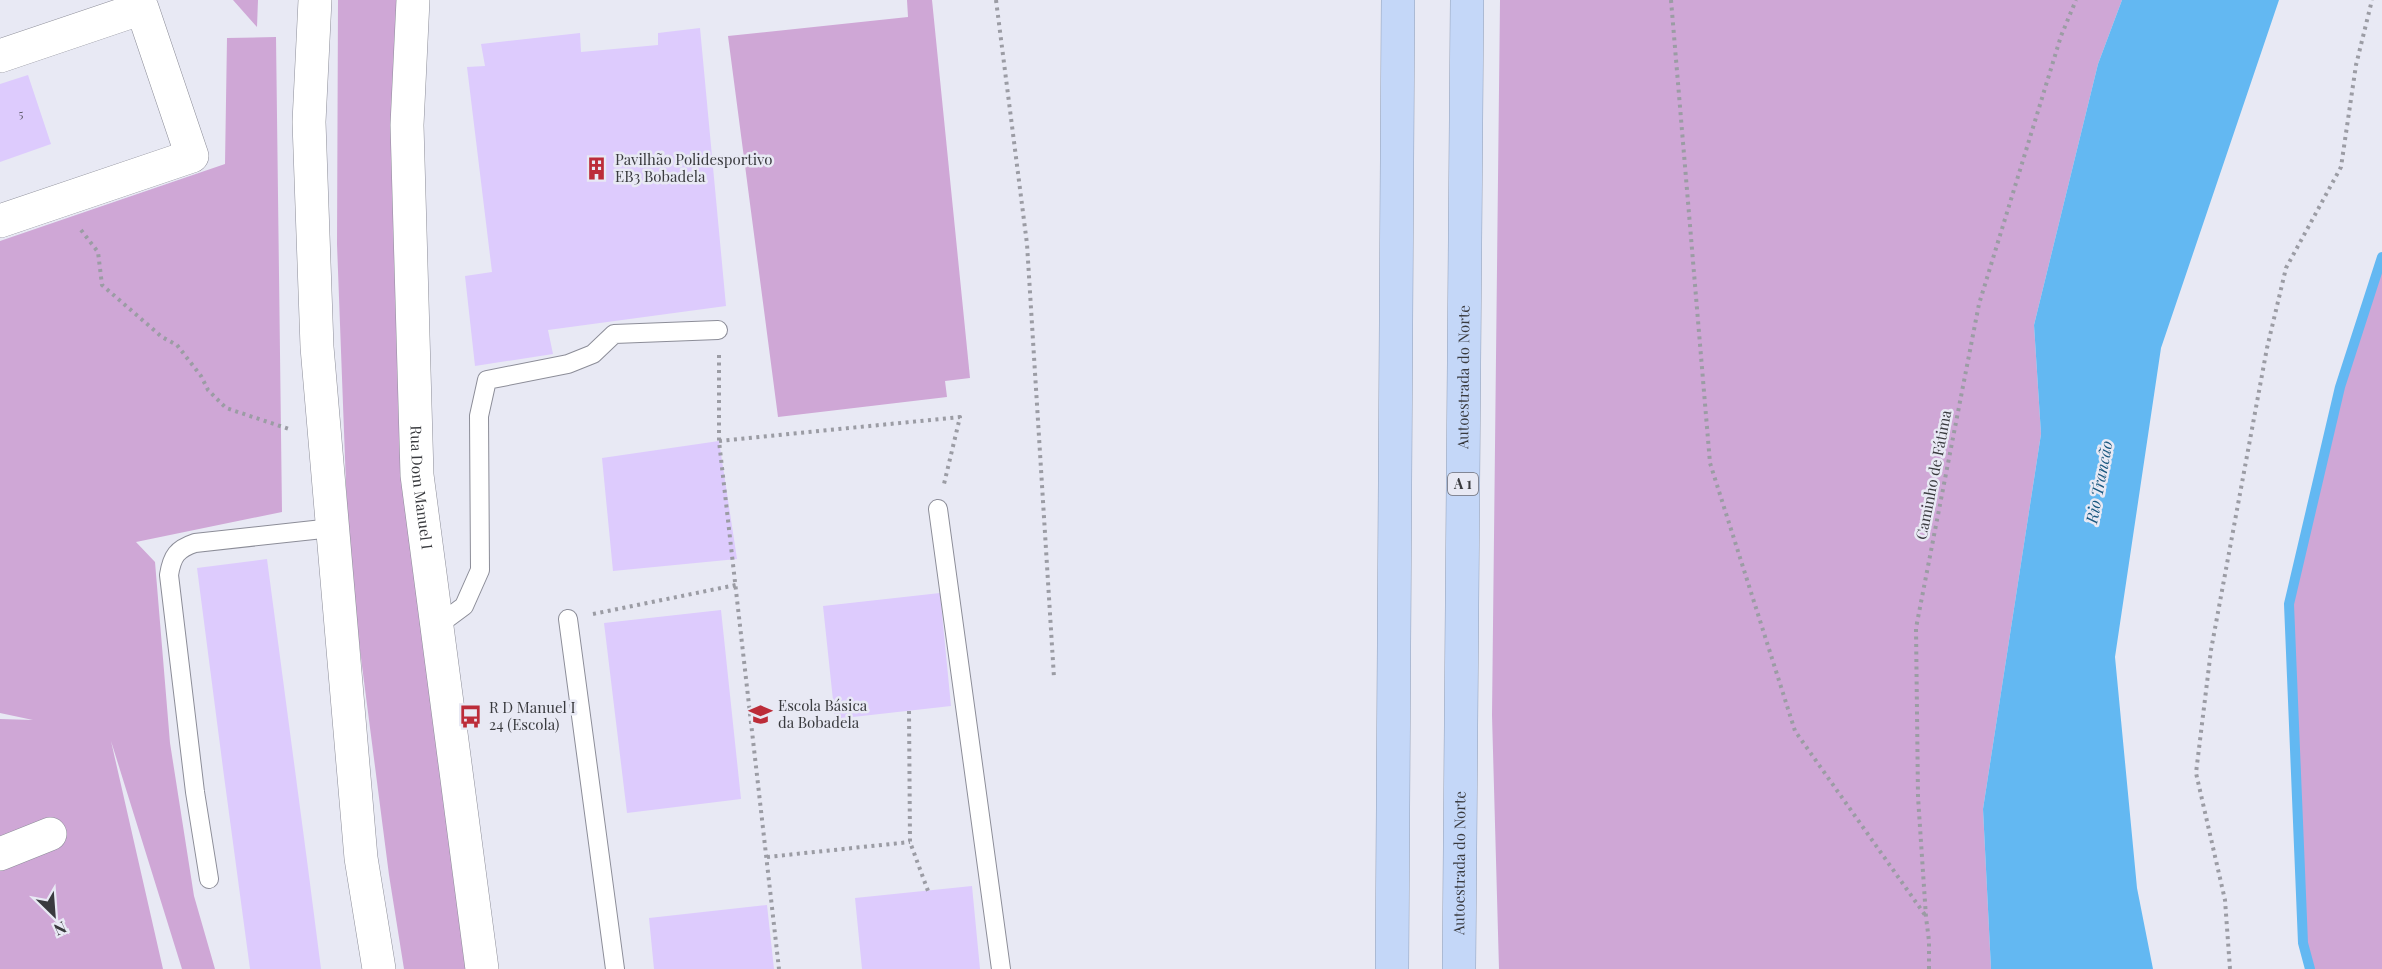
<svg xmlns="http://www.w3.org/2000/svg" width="2382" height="969" font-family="'Playfair Display',serif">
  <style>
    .green { fill: #cfa7d6 }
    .water { fill: #63b8f2 }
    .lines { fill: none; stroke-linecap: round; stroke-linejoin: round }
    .stream { stroke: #63b8f2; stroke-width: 10 }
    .building { fill: #ddcbfd }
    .service-casing { stroke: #8c8d98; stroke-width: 20 }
    .minor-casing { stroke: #8c8d98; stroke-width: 34 }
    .motorway-casing { stroke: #93a0b7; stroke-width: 34 }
    .path { stroke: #9b9ca4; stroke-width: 4; stroke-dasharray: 3 4.5; stroke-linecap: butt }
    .service { stroke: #fff; stroke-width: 18 }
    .minor { stroke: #fff; stroke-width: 33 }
    .motorway { stroke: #c4d7f8; stroke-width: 33 }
    .labels { text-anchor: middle; stroke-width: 5; stroke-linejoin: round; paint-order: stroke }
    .number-label { font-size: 12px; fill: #625e6e }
    .shield { fill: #e8e9f4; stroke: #6e6e75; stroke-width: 1.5 }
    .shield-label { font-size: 14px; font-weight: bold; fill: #393a3e }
    .poi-label { font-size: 15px; fill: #393a3e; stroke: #e8e9f4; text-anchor: start }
    .street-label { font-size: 15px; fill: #393a3e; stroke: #e8e9f4 }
    .water-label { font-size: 16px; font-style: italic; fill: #19577e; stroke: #e8e9f4 }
  </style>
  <rect width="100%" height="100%" fill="#e8e9f4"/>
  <!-- green -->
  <path class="green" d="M233 0H258L257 27Z
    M338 0H400L398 43 473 969H404L389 875 349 565 337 244Z
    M907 0H932L970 378 945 381 947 397 778 417 728 36 908 17Z
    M1500 0H2122L2098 64 2034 325 2041 434 1983 809 1991 969H1499L1492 715Z
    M276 37 282 512 136 542 155 562 170 743 194 896 215 969H182L111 741 163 969H0V719L33 720 0 713V241L225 164 227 38Z
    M2382 257V969H2310L2303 943 2289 604 2340 387Z"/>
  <!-- water -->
  <path class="water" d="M2122 0H2279L2161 348 2115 657 2137 888 2153 969H1991L1983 809 2041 434 2034 325 2098 64Z"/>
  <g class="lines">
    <!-- stream -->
    <path class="stream" d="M2310 969 2303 943 2289 604 2340 387 2382 257"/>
  </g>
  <!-- building -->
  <path class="building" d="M700 28 726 306 548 330 553 354 475 366 465 276 492 272 467 67 485 66 481 44 580 33 581 52 658 45V33Z
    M28 75 51 144 0 162V84Z
    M719 441 737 559 613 571 602 458Z
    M267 559 308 868 321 969H250L224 776 197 568Z
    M940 593 951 706 835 719 823 606Z
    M721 610 741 799 627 813 604 623Z
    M972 886 980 969H862L855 898Z
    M767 905 774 969H654L649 918Z"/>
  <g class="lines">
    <defs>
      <path id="service" d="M938 509 1001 969
        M568 619 615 969
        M437 626 464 606 480 570 479 416 487 380 568 364 593 354 614 334 718 330
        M209 879 195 792 169 575C172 556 177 549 195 543L332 528"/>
      <g id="minor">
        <path d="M315 0 309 122 317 347 361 858 379 969"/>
        <path id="s1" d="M413 0 407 125 417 475 482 969"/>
        <path d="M0 56 142 8 192 156 0 221"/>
        <path d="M0 854 50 834"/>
      </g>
      <g id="motorway">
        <path d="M1392 969 1398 0"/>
        <path id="s2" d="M1459 969 1467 0"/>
      </g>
    </defs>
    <!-- service casing -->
    <use href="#service" class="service-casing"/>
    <!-- minor casing -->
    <use href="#minor" class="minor-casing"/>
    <!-- motorway casing -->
    <use href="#motorway" class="motorway-casing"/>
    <!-- path -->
    <path class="path" d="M996 0 1027 244 1054 678
      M1671 0 1710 463 1795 731 1925 915
      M81 230 98 252 102 285 162 337 177 345 201 376 208 390 226 408 289 429
      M719 355V441L779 969
      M719 441 960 417 944 484
      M593 614 736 585
      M909 711 910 842 928 891
      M767 857 910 842
      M1929 969V941L1926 917 1918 797 1916 628 1979 304 2061 36 2076 0
      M2230 969 2225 900 2196 773 2211 650 2267 348 2286 268 2341 167 2356 65 2372 0"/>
    <!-- service -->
    <use href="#service" class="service"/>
    <!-- minor -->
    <use href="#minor" class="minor"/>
    <!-- motorway -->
    <use href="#motorway" class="motorway"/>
  </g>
  <!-- icons -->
  <defs>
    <symbol id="building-bare" viewBox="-9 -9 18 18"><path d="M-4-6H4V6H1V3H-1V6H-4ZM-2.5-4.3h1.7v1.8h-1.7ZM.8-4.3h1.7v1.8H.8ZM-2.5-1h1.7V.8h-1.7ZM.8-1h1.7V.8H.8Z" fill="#bc2c39" stroke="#e8e9f4" stroke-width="2.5" paint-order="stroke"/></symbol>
    <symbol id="school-bare" viewBox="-9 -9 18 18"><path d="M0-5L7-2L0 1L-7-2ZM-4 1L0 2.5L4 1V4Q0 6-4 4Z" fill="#bc2c39" stroke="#e8e9f4" stroke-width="2.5" paint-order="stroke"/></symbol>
    <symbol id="bus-bare" viewBox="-9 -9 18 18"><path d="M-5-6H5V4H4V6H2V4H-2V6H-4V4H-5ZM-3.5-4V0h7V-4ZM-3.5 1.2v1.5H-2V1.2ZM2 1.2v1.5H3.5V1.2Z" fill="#bc2c39" stroke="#e8e9f4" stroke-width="2.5" paint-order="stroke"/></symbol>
  </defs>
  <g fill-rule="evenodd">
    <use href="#building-bare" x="580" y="152" width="33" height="33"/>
    <use href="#school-bare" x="744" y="698" width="33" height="33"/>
    <use href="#bus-bare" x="454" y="700" width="33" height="33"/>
  </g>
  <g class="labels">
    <!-- number labels -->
    <g class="number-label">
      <text x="21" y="118">5</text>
    </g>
    <!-- shield labels -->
    <rect class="shield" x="1448" y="473" width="30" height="22" rx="4.5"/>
    <g class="shield-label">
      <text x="1463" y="489">A 1</text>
    </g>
    <!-- poi labels -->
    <g class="poi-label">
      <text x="615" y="165">Pavilhão Polidesportivo<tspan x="615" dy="17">EB3 Bobadela</tspan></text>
      <text x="778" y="711">Escola Básica<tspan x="778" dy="17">da Bobadela</tspan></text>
      <text x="489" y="713">R D Manuel I<tspan x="489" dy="17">24 (Escola)</tspan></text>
    </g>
    <!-- street labels -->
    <g class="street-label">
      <text dy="5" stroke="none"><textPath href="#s2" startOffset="592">Autoestrada do Norte</textPath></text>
      <text transform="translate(1934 475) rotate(-79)" y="5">Caminho de Fátima</text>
      <text dy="5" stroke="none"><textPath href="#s1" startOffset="488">Rua Dom Manuel I</textPath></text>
      <text dy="5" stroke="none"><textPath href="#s2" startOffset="106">Autoestrada do Norte</textPath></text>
    </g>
    <!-- water labels -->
    <g class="water-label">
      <text transform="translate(2099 482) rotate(-79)" y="6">Rio Trancão</text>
    </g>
  </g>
  <!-- north arrow -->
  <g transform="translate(54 915) rotate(155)" stroke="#e8e9f4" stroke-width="4.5" paint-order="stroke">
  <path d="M0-4.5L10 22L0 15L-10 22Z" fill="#393a3e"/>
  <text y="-9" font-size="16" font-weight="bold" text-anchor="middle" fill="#393a3e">N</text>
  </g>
</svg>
